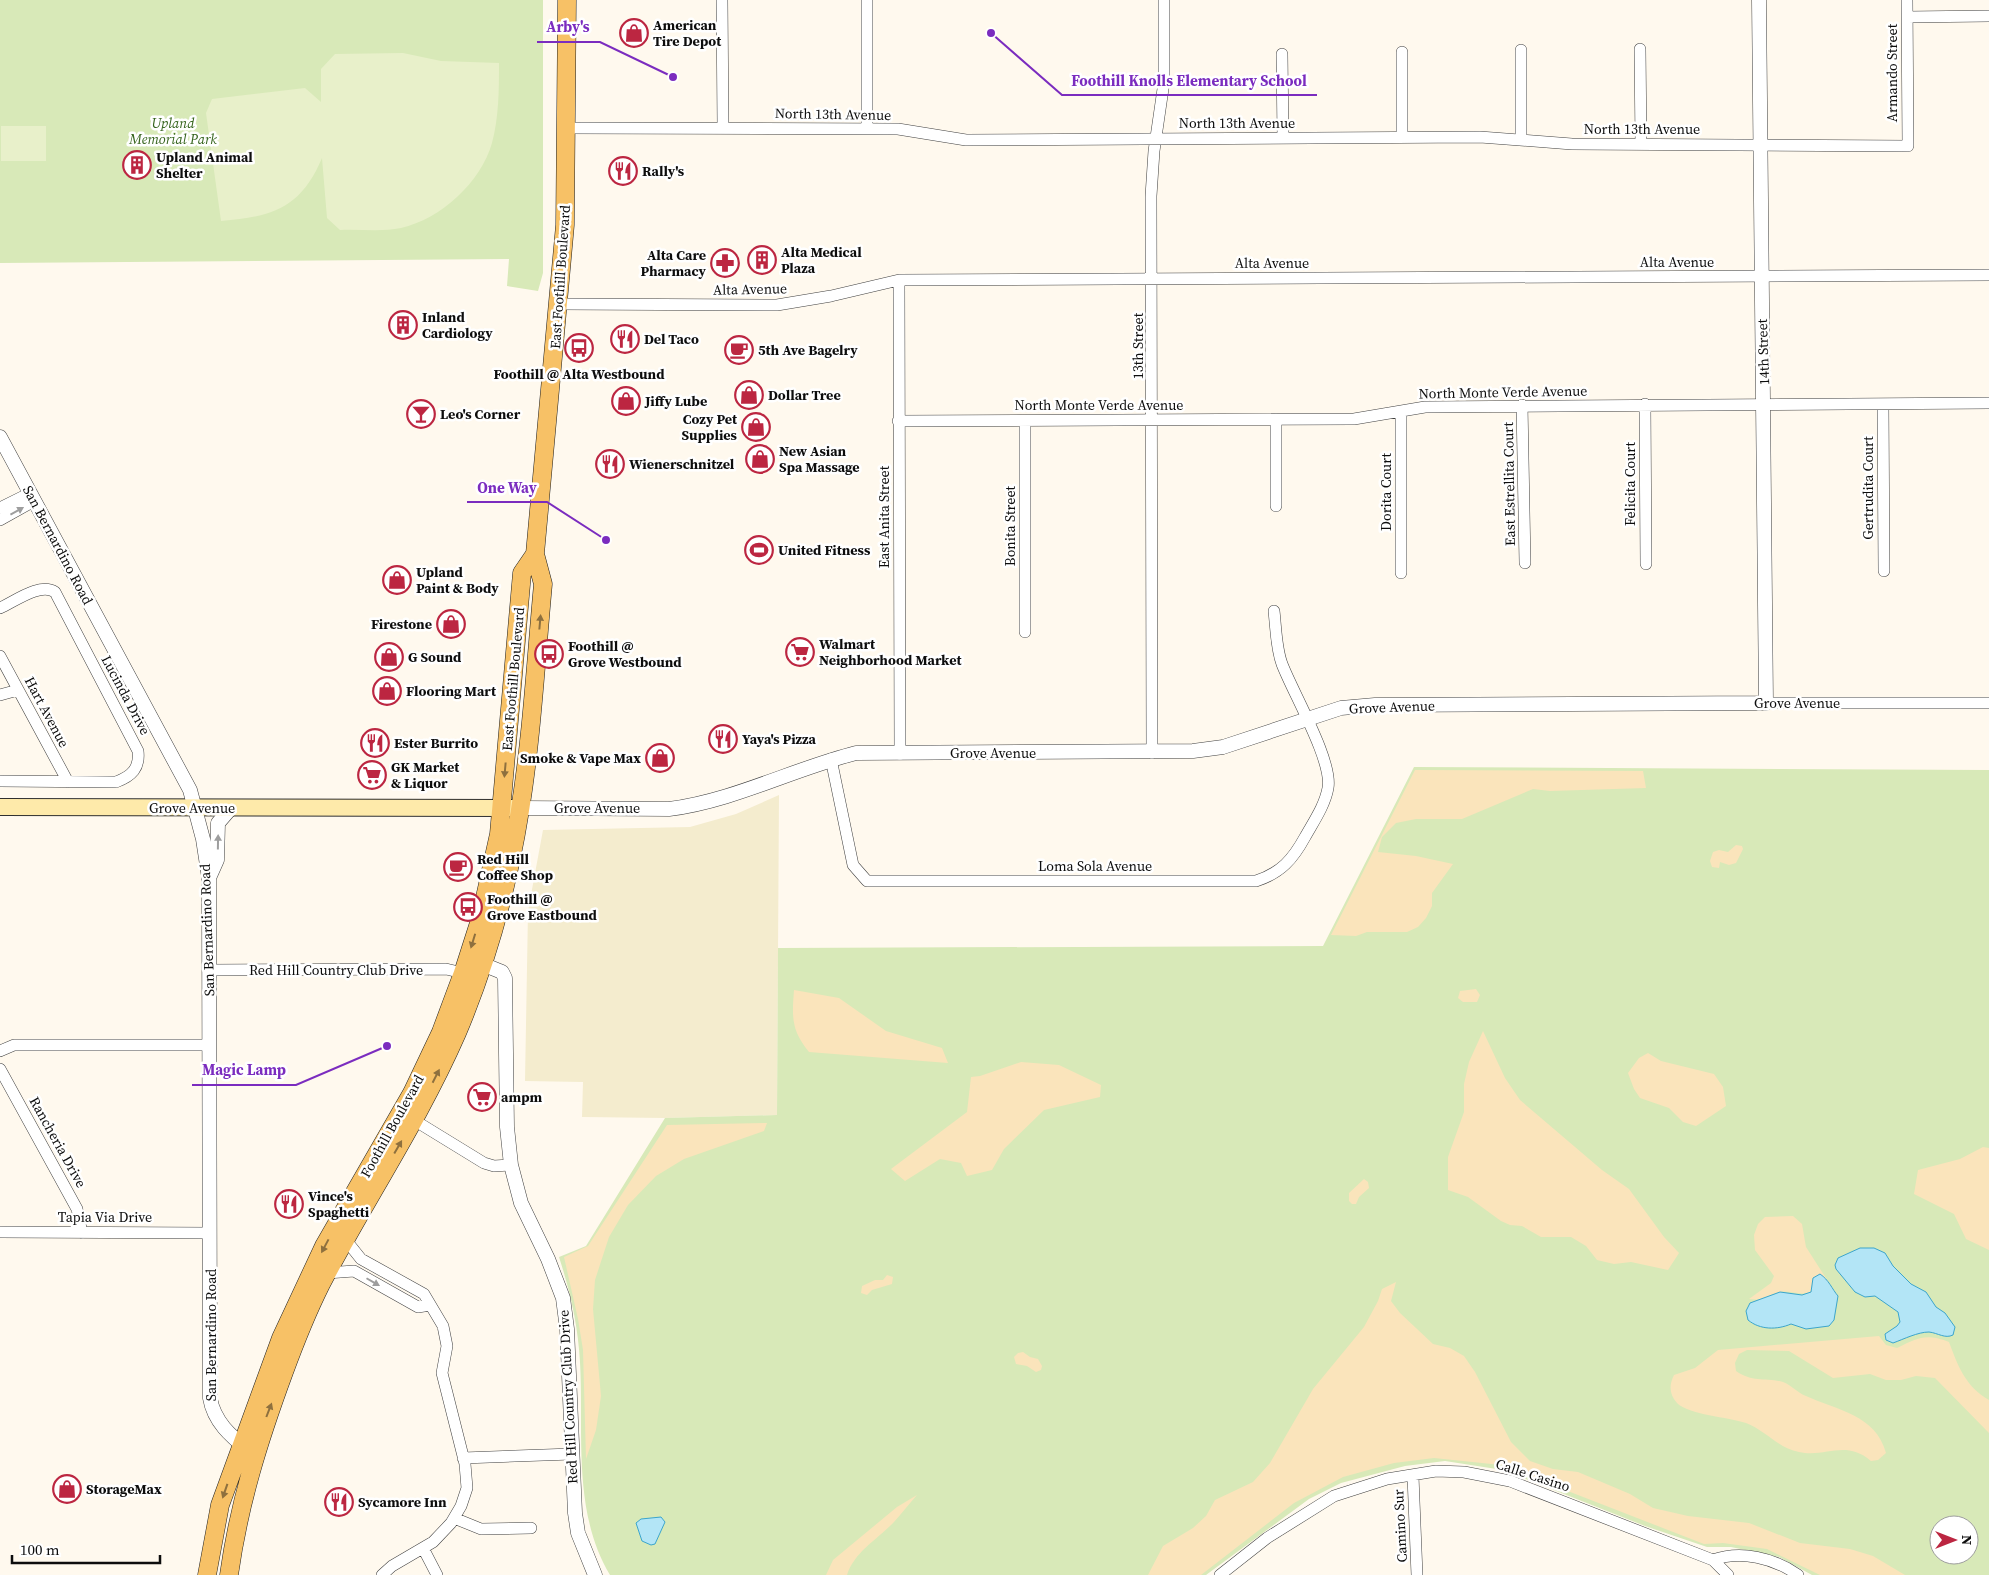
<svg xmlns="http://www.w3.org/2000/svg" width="1989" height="1575" font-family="'Source Serif 4',serif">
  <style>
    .farmland { fill: #f4ecce }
    .green { fill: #d8e9b8; fill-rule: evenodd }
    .sand { fill: #fae4bb }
    .pitch { fill: #e8f0ca }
    .water { fill: #b3e5f6; stroke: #3ba5cc }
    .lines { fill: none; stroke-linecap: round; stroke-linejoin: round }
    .minor-casing { stroke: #404040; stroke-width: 12 }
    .tertiary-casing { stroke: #404040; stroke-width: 15 }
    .secondary-casing { stroke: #2f2f2f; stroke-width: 18 }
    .primary-casing { stroke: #1e1e1e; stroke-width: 19 }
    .minor { stroke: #fff; stroke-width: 11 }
    .tertiary { stroke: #fff; stroke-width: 14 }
    .secondary { stroke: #feeaaa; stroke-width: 16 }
    .primary { stroke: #f7c166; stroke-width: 18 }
    .oneway { fill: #9e9e9e }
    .oneway2 { fill: #8e703e }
    .labels { text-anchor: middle; stroke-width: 5; stroke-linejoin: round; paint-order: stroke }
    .poi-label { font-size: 14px; font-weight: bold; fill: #0d0d0d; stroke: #fff; text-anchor: start }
    .street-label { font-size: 14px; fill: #0d0d0d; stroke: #fff }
    .park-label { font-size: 14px; font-style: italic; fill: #36651e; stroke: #fff }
    .leader { fill: none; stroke: #7b2cbf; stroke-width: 2 }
    .callout-dot { fill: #7b2cbf; stroke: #fff; stroke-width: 2 }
    .callout-label { font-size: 15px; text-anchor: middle; font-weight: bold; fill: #7b2cbf; stroke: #fff; stroke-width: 5; stroke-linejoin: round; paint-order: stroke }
  </style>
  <rect width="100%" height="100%" fill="#fff9ee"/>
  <!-- farmland -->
  <path class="farmland" d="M779 795 777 1115 665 1118 582 1117 583 1082 525 1081 528 911 543 830 690 827 736 814Z"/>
  <!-- green -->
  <path class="green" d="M0 0H543V273L538 291 507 286 509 259 0 263Z
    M1414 767 1989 770V1575H1812L1779 1557 1731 1547H1707L1645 1526 1503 1470 1445 1461 1405 1466 1341 1483 1309 1499 1206 1575H610C572 1512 584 1432 580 1362 578 1325 570 1291 559 1257L586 1246 665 1118 777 1115 778 948 1323 946ZM1939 1525H1969V1555H1939Z"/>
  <!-- sand -->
  <path class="sand" d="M1415 770 1643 771 1646 788 1550 791 1533 789 1462 819H1416L1396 823 1382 837 1378 852 1416 856 1453 864 1432 893V906L1426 918 1418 927 1407 932H1367L1356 936 1331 935Z
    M1736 845 1742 846 1743 849 1736 863 1729 865 1720 862 1719 868 1712 867 1710 861 1713 852 1719 850 1728 852Z
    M1476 989 1480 995 1477 1002H1463L1458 998 1460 991Z
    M794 990 839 998 886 1031 942 1048 948 1063 809 1052C791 1030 792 1017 794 990Z
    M1483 1031 1505 1078 1520 1100 1602 1170 1629 1189 1664 1237 1679 1253 1668 1270 1631 1262 1614 1264 1597 1260 1586 1246 1571 1237H1541L1522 1226 1510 1225 1501 1221 1468 1197 1448 1190V1157L1464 1112V1084L1469 1062Z
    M1648 1053 1661 1061 1714 1074 1723 1087 1726 1106 1696 1126 1683 1122 1669 1108 1640 1098 1634 1089 1628 1073 1639 1058Z
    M1021 1062 1059 1065 1101 1085 1100 1097 1044 1110 1004 1149 992 1170 967 1176 961 1163 940 1159 905 1181 891 1169 967 1112 971 1077 980 1076Z
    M767 1123 764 1131 684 1159 656 1176 628 1205 609 1237 595 1280 593 1309 601 1396 596 1430 586 1459 583 1350 578 1319 564 1257 588 1246 667 1125Z
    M1983 1147 1989 1148V1250L1966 1239 1954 1214 1914 1194 1918 1170 1960 1159Z
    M1364 1179 1368 1182 1369 1188 1359 1197 1356 1204H1352L1349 1201V1193Z
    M1793 1216 1802 1224 1806 1247 1831 1286 1813 1283 1811 1292C1800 1296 1790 1290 1780 1292 1766 1295 1768 1301 1749 1299L1771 1283 1774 1276 1755 1250 1754 1235 1758 1224 1765 1217Z
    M887 1275 893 1277 892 1284 872 1290 867 1295 861 1293 862 1286 875 1280H883Z
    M1396 1282 1391 1301 1400 1313 1433 1344 1450 1348 1464 1356 1475 1372 1511 1442 1530 1461 1553 1469 1578 1472 1630 1494 1653 1508 1688 1516 1749 1523 1800 1543 1850 1549 1873 1556 1905 1575H1820L1767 1549 1723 1543 1704 1544 1501 1465 1434 1458 1394 1463 1343 1477 1294 1503 1201 1575H1148L1163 1546 1193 1528 1206 1516 1215 1500 1253 1482 1270 1463 1313 1389 1364 1327 1378 1301 1382 1289Z
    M1879 1336 1886 1345 1897 1348C1918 1338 1925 1333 1949 1342 1958 1366 1965 1386 1989 1400V1433L1935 1378 1916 1376 1901 1380H1886L1870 1374 1833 1378 1789 1351 1747 1350 1739 1354 1735 1363 1736 1371C1753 1383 1765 1377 1783 1382 1791 1385 1798 1393 1806 1396 1837 1410 1876 1415 1886 1453L1878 1460 1871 1461C1845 1439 1826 1458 1799 1452 1778 1448 1765 1430 1746 1423 1728 1417 1689 1415 1677 1403 1669 1394 1669 1385 1674 1375L1695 1368 1718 1350Z
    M1018 1353 1023 1352 1030 1357 1038 1359 1042 1366 1041 1370 1036 1372 1027 1366 1016 1364 1014 1357Z
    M917 1495C909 1504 902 1513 894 1522 877 1540 855 1551 847 1575H826L833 1560 897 1507Z"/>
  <!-- pitch -->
  <path class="pitch" d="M403 53 441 61 499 63C499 89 499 117 492 143 481 182 441 219 401 228 382 232 360 229 340 230L327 218 322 158C301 208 272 217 221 221L206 113 212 99 305 88 321 102V69L335 54Z
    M1 126H46V161H1Z"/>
  <!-- water -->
  <path class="water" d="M1860 1248H1874L1885 1253 1893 1266 1911 1284 1926 1292 1936 1307 1945 1313 1955 1327 1953 1335C1945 1339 1938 1333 1929 1332 1918 1332 1904 1339 1893 1343L1886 1340 1885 1334 1897 1326 1900 1322 1898 1312 1875 1296 1865 1297 1855 1292 1836 1269 1835 1265 1838 1258Z
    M1820 1274C1829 1280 1832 1289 1838 1296L1834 1320 1829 1326 1806 1329 1791 1324C1777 1330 1760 1330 1748 1320L1746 1311 1750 1303 1780 1292 1802 1295 1811 1292 1813 1278Z
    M661 1517 665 1522 655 1544 651 1545 642 1541 636 1523 641 1519Z"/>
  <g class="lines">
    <defs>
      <path id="minor" d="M722 0 723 127
        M867 0V129
        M1907 17 1989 16
        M1640 49 1641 144
        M1521 50V140
        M1282 54 1283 138
        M567 128 898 129 966 140 1480 137 1572 144 1908 146 1907 0
        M1402 137V52
        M899 280 900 754
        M559 304 777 305 831 296 899 280 1989 275
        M1645 404 1646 564
        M1883 404 1884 571
        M1522 405 1525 563
        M1276 419V506
        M898 421 1354 419 1425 407 1989 403
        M1025 421V632
        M0 508 30 493
        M0 520 34 501
        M1401 573V411
        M0 608C14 602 40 582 55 592L138 751C140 768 132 776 116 782L0 781
        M0 656 68 782
        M0 695 18 690
        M1766 703H1989
        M1152 753 1151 196 1154 151 1164 82V0
        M831 759 853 865 867 881H1256C1281 873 1293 859 1305 837 1314 821 1325 805 1328 788 1333 761 1293 693 1282 664 1276 648 1276 628 1274 611
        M209 970 446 969 463 973
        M0 1051 14 1045H210
        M0 1069 77 1209 82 1233
        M409 1117 484 1163 494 1166 511 1165
        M0 1232 210 1233
        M345 1239 361 1259 424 1294 443 1326 447 1346 442 1373 465 1464 467 1488 461 1506 451 1523 433 1542 392 1566 382 1575
        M327 1273 354 1271 418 1307 430 1305
        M463 1458 572 1454
        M1413 1476 1417 1575
        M454 1518 481 1529 531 1528
        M423 1548 437 1575
        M1713 1560C1741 1550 1774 1558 1798 1575
        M1220 1575 1267 1538 1334 1496 1387 1479 1436 1471 1464 1472 1510 1481 1713 1560 1728 1575"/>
      <path id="tertiary" d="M0 437 190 790 203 839 209 878 210 1398C214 1422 231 1436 249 1451
        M521 808 669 809C733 801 793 769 856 753L1193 751 1223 747 1341 708 1375 705 1766 703 1759 0
        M209 878 217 860 218 823 231 808
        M482 964 502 972 505 978 507 1127 511 1165 521 1203 548 1259 563 1298 567 1329 575 1513 578 1533 595 1575"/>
      <path id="secondary" d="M0 807 521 808"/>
      <path id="primary" d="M207 1575 220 1505 281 1338 324 1246 412 1093 441 1032 463 973 480 920 499 834 522 573 535 554
        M229 1575C239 1503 259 1440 284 1372 295 1342 307 1312 321 1284 365 1200 419 1120 457 1033 487 962 508 886 520 810 532 735 536 659 543 584L535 554 565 225 567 0"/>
    </defs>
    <!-- minor casing -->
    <use href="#minor" class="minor-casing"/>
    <!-- tertiary casing -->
    <use href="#tertiary" class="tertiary-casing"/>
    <!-- secondary casing -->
    <use href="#secondary" class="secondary-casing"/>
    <!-- primary casing -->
    <use href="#primary" class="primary-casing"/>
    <!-- minor -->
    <use href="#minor" class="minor"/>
    <!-- tertiary -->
    <use href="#tertiary" class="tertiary"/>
    <!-- secondary -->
    <use href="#secondary" class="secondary"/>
    <!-- primary -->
    <use href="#primary" class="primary"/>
  </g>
  <!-- one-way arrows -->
  <defs><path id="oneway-solid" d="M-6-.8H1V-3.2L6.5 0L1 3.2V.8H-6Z" transform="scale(1.25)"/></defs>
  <g class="oneway">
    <use href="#oneway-solid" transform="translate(17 511) rotate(-29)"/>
    <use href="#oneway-solid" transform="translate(218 842) rotate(-89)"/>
    <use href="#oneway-solid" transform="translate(373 1282) rotate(30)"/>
  </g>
  <g class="oneway2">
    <use href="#oneway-solid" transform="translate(540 622) rotate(-85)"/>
    <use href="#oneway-solid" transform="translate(505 770) rotate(95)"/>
    <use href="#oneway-solid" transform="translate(473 941) rotate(107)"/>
    <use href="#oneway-solid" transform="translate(436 1076) rotate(-63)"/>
    <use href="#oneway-solid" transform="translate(398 1147) rotate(-60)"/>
    <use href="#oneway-solid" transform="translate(325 1246) rotate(118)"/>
    <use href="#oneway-solid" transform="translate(269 1410) rotate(-69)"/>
    <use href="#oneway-solid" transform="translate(225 1491) rotate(109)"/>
  </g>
  <!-- icons -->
  <defs>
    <symbol id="shop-ring" viewBox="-11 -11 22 22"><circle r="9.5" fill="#fff" stroke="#bc2641" stroke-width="1.5"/><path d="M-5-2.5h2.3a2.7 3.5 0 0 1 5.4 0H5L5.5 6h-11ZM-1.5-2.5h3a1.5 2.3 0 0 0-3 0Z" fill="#bc2641"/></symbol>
    <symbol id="building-ring" viewBox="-11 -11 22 22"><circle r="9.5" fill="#fff" stroke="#bc2641" stroke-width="1.5"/><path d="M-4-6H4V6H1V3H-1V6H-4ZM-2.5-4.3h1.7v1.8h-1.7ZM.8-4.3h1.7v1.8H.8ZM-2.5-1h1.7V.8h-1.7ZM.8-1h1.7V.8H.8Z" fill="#bc2641"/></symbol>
    <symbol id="restaurant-ring" viewBox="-11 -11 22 22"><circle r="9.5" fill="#fff" stroke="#bc2641" stroke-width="1.5"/><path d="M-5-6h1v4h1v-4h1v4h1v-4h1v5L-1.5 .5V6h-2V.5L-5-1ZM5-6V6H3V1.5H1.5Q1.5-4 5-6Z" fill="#bc2641"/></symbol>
    <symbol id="pharmacy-ring" viewBox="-11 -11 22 22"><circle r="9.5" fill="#fff" stroke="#bc2641" stroke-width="1.5"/><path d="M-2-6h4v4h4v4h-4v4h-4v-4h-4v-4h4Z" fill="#bc2641"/></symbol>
    <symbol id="bus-ring" viewBox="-11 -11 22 22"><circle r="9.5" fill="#fff" stroke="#bc2641" stroke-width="1.5"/><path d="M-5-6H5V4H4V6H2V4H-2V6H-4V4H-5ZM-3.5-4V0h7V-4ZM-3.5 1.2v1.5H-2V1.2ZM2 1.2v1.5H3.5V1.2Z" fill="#bc2641"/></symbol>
    <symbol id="cafe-ring" viewBox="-11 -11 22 22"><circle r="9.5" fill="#fff" stroke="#bc2641" stroke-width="1.5"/><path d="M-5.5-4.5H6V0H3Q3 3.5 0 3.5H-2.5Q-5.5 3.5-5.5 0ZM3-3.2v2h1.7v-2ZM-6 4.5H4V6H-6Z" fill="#bc2641"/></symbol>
    <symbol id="bar-ring" viewBox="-11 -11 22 22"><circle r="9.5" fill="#fff" stroke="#bc2641" stroke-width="1.5"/><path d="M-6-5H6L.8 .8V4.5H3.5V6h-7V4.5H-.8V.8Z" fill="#bc2641"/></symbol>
    <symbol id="stadium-ring" viewBox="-11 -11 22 22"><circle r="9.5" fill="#fff" stroke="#bc2641" stroke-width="1.5"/><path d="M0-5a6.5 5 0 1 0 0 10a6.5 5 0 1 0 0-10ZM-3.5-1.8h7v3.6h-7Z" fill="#bc2641"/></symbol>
    <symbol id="supermarket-ring" viewBox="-11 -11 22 22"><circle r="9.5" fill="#fff" stroke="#bc2641" stroke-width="1.5"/><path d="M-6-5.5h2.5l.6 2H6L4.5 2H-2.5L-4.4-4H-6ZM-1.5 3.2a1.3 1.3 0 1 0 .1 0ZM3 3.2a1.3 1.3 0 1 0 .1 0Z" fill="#bc2641"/></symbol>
  </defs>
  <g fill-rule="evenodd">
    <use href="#shop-ring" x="618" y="17" width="32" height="32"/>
    <use href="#building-ring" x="121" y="149" width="32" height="32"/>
    <use href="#restaurant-ring" x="607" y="155" width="32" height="32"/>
    <use href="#building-ring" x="746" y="244" width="32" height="32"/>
    <use href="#pharmacy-ring" x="709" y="247" width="32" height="32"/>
    <use href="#building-ring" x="387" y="309" width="32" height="32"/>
    <use href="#restaurant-ring" x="609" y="323" width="32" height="32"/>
    <use href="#bus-ring" x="563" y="332" width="32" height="32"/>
    <use href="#cafe-ring" x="723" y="334" width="32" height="32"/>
    <use href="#shop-ring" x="733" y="379" width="32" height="32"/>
    <use href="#shop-ring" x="610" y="385" width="32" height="32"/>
    <use href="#bar-ring" x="405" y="398" width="32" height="32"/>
    <use href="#shop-ring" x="740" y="411" width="32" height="32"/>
    <use href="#shop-ring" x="744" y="443" width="32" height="32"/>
    <use href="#restaurant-ring" x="594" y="448" width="32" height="32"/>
    <use href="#stadium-ring" x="743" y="534" width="32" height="32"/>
    <use href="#shop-ring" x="381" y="564" width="32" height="32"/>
    <use href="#shop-ring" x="435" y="608" width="32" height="32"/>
    <use href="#supermarket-ring" x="784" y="636" width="32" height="32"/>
    <use href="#bus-ring" x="533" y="638" width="32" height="32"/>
    <use href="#shop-ring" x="373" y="641" width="32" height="32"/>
    <use href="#shop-ring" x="371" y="675" width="32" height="32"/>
    <use href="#restaurant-ring" x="707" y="723" width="32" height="32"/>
    <use href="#restaurant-ring" x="359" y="727" width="32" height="32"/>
    <use href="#shop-ring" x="644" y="742" width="32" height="32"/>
    <use href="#supermarket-ring" x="356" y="759" width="32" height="32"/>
    <use href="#cafe-ring" x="442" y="851" width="32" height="32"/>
    <use href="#bus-ring" x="452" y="891" width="32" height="32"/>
    <use href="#supermarket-ring" x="466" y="1081" width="32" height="32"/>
    <use href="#restaurant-ring" x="273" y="1188" width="32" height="32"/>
    <use href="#shop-ring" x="51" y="1473" width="32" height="32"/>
    <use href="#restaurant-ring" x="323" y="1486" width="32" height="32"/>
  </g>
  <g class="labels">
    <!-- poi labels -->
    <g class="poi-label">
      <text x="653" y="30">American<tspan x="653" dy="16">Tire Depot</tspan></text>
      <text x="156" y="162">Upland Animal<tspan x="156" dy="16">Shelter</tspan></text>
      <text x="642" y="176">Rally's</text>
      <text x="781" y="257">Alta Medical<tspan x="781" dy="16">Plaza</tspan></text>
      <text x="706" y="260" text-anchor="end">Alta Care<tspan x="706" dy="16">Pharmacy</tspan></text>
      <text x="422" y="322">Inland<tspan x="422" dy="16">Cardiology</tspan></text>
      <text x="644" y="344">Del Taco</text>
      <text x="758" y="355">5th Ave Bagelry</text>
      <text x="579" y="379" text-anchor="middle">Foothill @ Alta Westbound</text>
      <text x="768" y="400">Dollar Tree</text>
      <text x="645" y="406">Jiffy Lube</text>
      <text x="440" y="419">Leo's Corner</text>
      <text x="737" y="424" text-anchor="end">Cozy Pet<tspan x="737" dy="16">Supplies</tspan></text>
      <text x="779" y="456">New Asian<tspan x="779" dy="16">Spa Massage</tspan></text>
      <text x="629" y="469">Wienerschnitzel</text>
      <text x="778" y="555">United Fitness</text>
      <text x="416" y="577">Upland<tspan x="416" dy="16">Paint &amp; Body</tspan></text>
      <text x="432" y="629" text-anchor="end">Firestone</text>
      <text x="819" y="649">Walmart<tspan x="819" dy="16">Neighborhood Market</tspan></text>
      <text x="568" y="651">Foothill @<tspan x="568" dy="16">Grove Westbound</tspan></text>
      <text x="408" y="662">G Sound</text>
      <text x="406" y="696">Flooring Mart</text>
      <text x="742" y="744">Yaya's Pizza</text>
      <text x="394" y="748">Ester Burrito</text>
      <text x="641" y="763" text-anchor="end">Smoke &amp; Vape Max</text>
      <text x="391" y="772">GK Market<tspan x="391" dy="16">&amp; Liquor</tspan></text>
      <text x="477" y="864">Red Hill<tspan x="477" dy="16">Coffee Shop</tspan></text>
      <text x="487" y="904">Foothill @<tspan x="487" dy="16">Grove Eastbound</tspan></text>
      <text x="501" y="1102">ampm</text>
      <text x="308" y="1201">Vince's<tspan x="308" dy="16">Spaghetti</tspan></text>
      <text x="86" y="1494">StorageMax</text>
      <text x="358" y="1507">Sycamore Inn</text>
    </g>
    <!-- street labels -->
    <g class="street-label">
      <text transform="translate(1892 73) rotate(-90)" y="5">Armando Street</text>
      <text transform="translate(833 114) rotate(1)" y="5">North 13th Avenue</text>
      <text x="1237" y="128">North 13th Avenue</text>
      <text x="1642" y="134">North 13th Avenue</text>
      <text x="1677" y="267">Alta Avenue</text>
      <text x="1272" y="268">Alta Avenue</text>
      <text transform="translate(560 277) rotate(-86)" y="5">East Foothill Boulevard</text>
      <text transform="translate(750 289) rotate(-1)" y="5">Alta Avenue</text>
      <text transform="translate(1138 346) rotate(-90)" y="5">13th Street</text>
      <text transform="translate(1763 352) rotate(-92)" y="5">14th Street</text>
      <text transform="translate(1503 392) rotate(-1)" y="5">North Monte Verde Avenue</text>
      <text x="1099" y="410">North Monte Verde Avenue</text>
      <text transform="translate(1509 484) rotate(-91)" y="5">East Estrellita Court</text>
      <text transform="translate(1630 484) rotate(-90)" y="5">Felicita Court</text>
      <text transform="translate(1868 488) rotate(-90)" y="5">Gertrudita Court</text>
      <text transform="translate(1386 492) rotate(-90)" y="5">Dorita Court</text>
      <text transform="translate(884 517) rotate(-90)" y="5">East Anita Street</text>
      <text transform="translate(1010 526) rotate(-90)" y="5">Bonita Street</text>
      <text transform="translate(58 545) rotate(62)" y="5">San Bernardino Road</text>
      <text transform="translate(513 679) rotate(-85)" y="5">East Foothill Boulevard</text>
      <text transform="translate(126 695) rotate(62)" y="5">Lucinda Drive</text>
      <text x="1797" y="708">Grove Avenue</text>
      <text transform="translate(1392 707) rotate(-2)" y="5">Grove Avenue</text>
      <text transform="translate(47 712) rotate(62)" y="5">Hart Avenue</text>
      <text x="993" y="758">Grove Avenue</text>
      <text x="192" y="813">Grove Avenue</text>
      <text x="597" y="813">Grove Avenue</text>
      <text x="1095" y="871">Loma Sola Avenue</text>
      <text transform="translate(207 930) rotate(-92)" y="5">San Bernardino Road</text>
      <text x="336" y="975">Red Hill Country Club Drive</text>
      <text transform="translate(392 1126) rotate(-61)" y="5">Foothill Boulevard</text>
      <text transform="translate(58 1142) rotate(61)" y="5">Rancheria Drive</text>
      <text x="105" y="1222">Tapia Via Drive</text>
      <text transform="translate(211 1335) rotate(-90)" y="5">San Bernardino Road</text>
      <text transform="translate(568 1397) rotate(-93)" y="5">Red Hill Country Club Drive</text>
      <text transform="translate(1533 1475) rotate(18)" y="5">Calle Casino</text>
      <text transform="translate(1400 1526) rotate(-93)" y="5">Camino Sur</text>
    </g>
    <!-- park labels -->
    <g class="park-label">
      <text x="173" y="128">Upland<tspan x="173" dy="16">Memorial Park</tspan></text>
    </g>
  </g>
  <!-- callouts -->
  <path class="leader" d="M673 77L600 42H537M991 33L1062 95H1317M606 540L547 502H467M387 1046L296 1085H192"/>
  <g class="callout-dot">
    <circle cx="673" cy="77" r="5"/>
    <circle cx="991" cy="33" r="5"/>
    <circle cx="606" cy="540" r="5"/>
    <circle cx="387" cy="1046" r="5"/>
  </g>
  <g class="callout-label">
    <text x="568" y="32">Arby's</text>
    <text x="1189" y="86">Foothill Knolls Elementary School</text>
    <text x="507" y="493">One Way</text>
    <text x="244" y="1075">Magic Lamp</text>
  </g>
  <!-- north arrow -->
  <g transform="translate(1954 1540) rotate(90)"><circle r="24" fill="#ffffff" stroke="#9e9e9e"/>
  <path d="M0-4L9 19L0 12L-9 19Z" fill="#bc2641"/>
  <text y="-8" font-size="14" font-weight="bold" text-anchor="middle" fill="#0d0d0d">N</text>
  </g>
  <!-- scale -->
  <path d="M12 1555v8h148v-8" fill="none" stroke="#0d0d0d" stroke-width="2.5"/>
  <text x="20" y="1555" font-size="15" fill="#0d0d0d" stroke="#ffffff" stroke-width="4" paint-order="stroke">100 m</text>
</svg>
